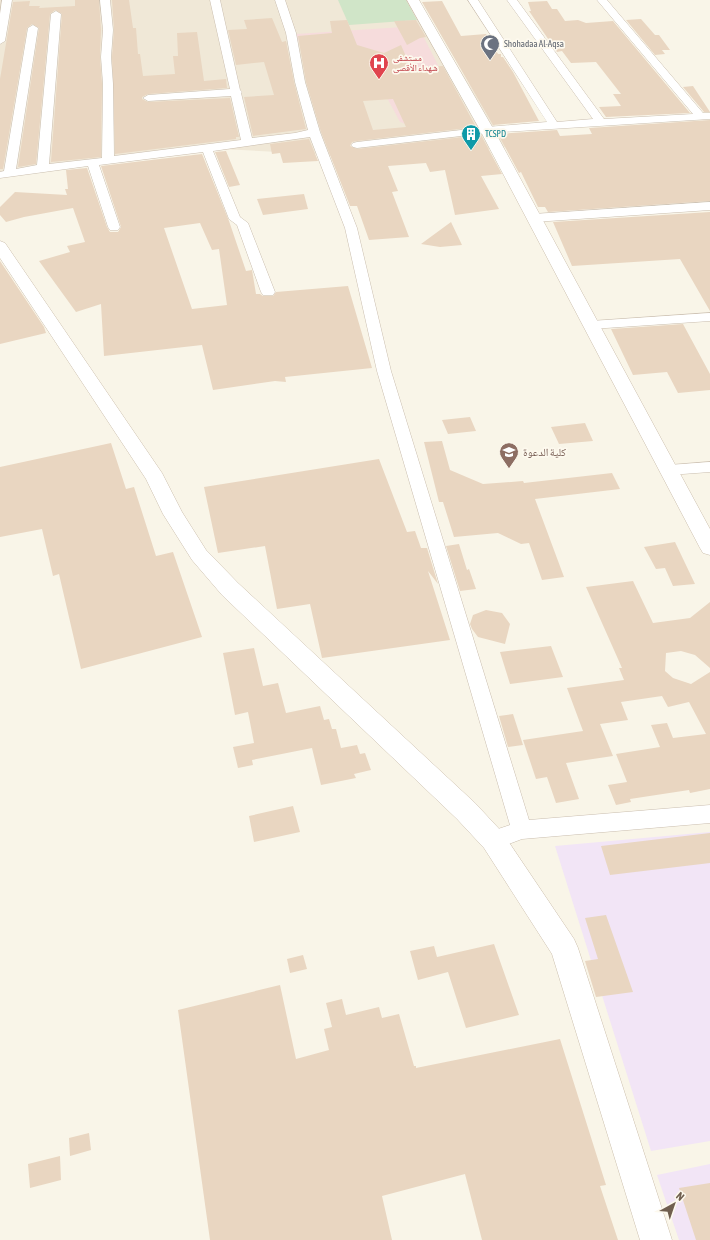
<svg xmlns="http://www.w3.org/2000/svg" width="710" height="1240" font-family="'Asap Condensed','Noto Naskh Arabic',sans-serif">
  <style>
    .residential { fill: #f0e8d7 }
    .education { fill: #f2e5f6 }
    .medical { fill: #f6dcdc }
    .green { fill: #d0e5c8 }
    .building { fill: #e9d6c1; fill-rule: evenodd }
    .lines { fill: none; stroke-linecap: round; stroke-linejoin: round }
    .street-casing { stroke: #cabeaf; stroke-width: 1 }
    .secondary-casing { stroke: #ccbfad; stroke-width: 1 }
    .street { fill: #fff; fill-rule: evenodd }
    .secondary { fill: #fff; fill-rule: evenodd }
    .labels { text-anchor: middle; stroke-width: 3.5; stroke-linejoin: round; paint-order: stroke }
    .far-worship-label { font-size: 9px; fill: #5b616d; stroke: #fdf9ee; text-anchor: start }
    .far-health-label { font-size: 9px; fill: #be3a42; stroke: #fdf9ee; text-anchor: start }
    .far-culture-label { font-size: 9px; fill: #0d838f; stroke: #fdf9ee; text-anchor: start }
    .education-label { font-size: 11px; fill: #785e54; stroke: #fdf9ee; text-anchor: start }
  </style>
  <rect width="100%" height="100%" fill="#f9f5e8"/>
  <!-- residential -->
  <path class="residential" d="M0 0H417L508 147 368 161 316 154 222 149 0 175Z"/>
  <!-- education -->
  <path class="education" d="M710 832V1141L651 1151 555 846Z
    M710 1164V1240H679L657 1175Z"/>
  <!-- medical -->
  <path class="medical" d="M418 26 442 73 420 129 400 122 385 94 316 88 296 34Z"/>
  <!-- green -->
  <path class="green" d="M338 0H406L417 20 349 25Z"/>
  <!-- building -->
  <path class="building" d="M75 0H99L101 30 100 57 102 84 101 157 51 162 62 14 55 10 50 14 36 164 18 167 39 28 32 24 27 28 3 169H0V79L13 2 30 1 29 6H40L39 8 75 6Z
    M112 0H129L133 28H136L138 54H140L143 76 175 74 173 56H178L177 33 197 32 204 81 226 79 227 88 148 94 142 97V99L148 102 230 98 239 137H236V139L115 154 112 57 114 30Z
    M442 1 461 36 486 34 498 54H501V57H503L513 72 539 121 493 125 422 2Z
    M547 1 552 9H557L565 21 578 20 586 23 613 21 690 113 606 117 599 107 621 106 613 94H621L596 62 571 63 562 51 557 52 529 11H531L528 2Z
    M272 18 282 42 286 41 294 82 306 129 253 136 244 97 274 95 264 62 236 65 228 30 247 29 244 20Z
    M641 19 655 35H659L670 50H662L665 54 655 55 626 20Z
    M347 20 357 45 384 53 401 45 411 68 443 66 476 127 357 141 352 142 350 146 357 149 481 135 502 174 481 176 499 209 455 215 445 170 430 172 426 163 388 166 398 191 392 192 409 237 369 240 357 206H350L321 132 306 82 298 36 332 33 330 21ZM393 99 406 127 373 130 363 101Z
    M416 20 426 37 420 38 407 45 394 21Z
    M693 86 710 112H704L683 87Z
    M710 120V201L548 212 545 207H538L521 172 519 173 498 134 557 130 560 136 592 134 589 128Z
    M309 139 318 161 283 163 280 153 272 154 270 144Z
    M226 151 240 185 229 187 215 152Z
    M202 154 229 221 246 271 252 270 256 294H260L263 296H273L276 292 348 286 372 368 285 377 286 382 275 381 213 390 202 345 104 356 101 304 76 312 39 261 70 252 67 246 85 242 73 208 24 217 6 222 0 215V207L15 192 67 195 65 189H68L66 170 87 168 107 227 110 232H118L121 227 101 166ZM200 223 212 250 219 249 227 305 192 309 164 228Z
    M304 194 308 209 263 215 257 199Z
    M710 212V311L680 259 572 266 553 222Z
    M451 222 462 245 440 247 421 244Z
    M0 261 44 327 46 333 0 344Z
    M683 324 710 374V390L678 393 667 372 633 375 611 329Z
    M470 417 476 431 448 434 442 420Z
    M585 423 593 441 559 444 551 427Z
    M442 441 450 470 483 484 523 481 524 483 612 473 620 489 535 499 564 577 542 580 529 543 521 544 498 533 454 537 443 502H439L424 442Z
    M111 443 126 489 134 487 156 556 173 552 202 637 81 669 59 574 53 576 42 529 0 537V467Z
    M379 459 407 532 415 531 421 548H427L438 584 428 571 450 640 322 658 310 604 277 609 265 546 218 553 204 487Z
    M675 542 695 584 673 586 665 568 656 569 644 547Z
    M459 544 467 570 469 569 476 589 460 591 446 546Z
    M633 581 653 623 690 618 710 602V668L695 655 681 651 666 653 665 671 673 678 691 684 710 672V789L690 793 689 790 630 799 631 802 616 805 608 785 627 782 616 754 660 747 651 725 667 723 673 738 706 734 689 702 668 707 662 696 621 702 628 720 600 724 613 756 566 763 579 799 556 803 547 777 536 779 523 740 583 731 567 688 624 680 619 668H622L586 587Z
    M486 610 502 613 510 624 505 644 478 637 472 629 470 624 473 615Z
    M551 646 563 677 510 684 500 652Z
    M254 648 263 686 278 683 286 713 320 706 324 720 329 719 332 729H336L341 748 357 745 360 754 365 753 371 770 354 774 356 778 321 785 312 748 252 760 253 765 238 768 233 747 254 743 248 712 235 715 223 653Z
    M513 714 523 745 508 747 499 716Z
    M293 806 300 832 254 842 249 816Z
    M710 833V863L610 875 601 846Z
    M606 915 633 992 596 997 585 961 598 959 585 918Z
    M494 944 519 1015 466 1028 448 972 418 980 410 951 434 946 437 957Z
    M303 955 307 969 290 973 287 959Z
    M280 985 296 1059 329 1050 324 1029 332 1027 326 1003 342 999 346 1015 379 1007 382 1018 399 1014 414 1066H416V1068L560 1039 606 1185 600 1186 618 1240H482L465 1174 382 1196 392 1240H210L178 1010Z
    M89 1133 91 1150 70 1156 69 1138Z
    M60 1156 61 1180 30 1188 28 1164Z
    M710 1183V1240H696L679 1188Z"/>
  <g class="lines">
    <defs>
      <path id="street" d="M2 0H12L5 41 0 44V14Z
        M100 0H110L113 30 111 57 113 84 114 156 241 140 231 96 148 101 143 98 148 95 230 89 210 0H220L240 90 242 92 241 93 252 138 295 133 308 130 295 82 286 33 275 0H285L296 33 305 82 320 132 357 228 391 371 529 820 710 805V823L522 839 493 850 486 847 482 840 486 833 510 825 377 371 345 228 310 137 213 151 240 217 248 223 275 292 273 295H263L261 292 237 225 229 219 203 152 99 165 120 227 118 230H110L108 227 88 166 0 178V172L4 171 28 28 33 25 38 28 16 169 37 165 51 14 56 11 61 14 49 164 102 158 103 84 101 57 103 30Z
        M468 0H478L557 122 593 119 507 0H517L604 119 693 114 597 0H607L703 113H710V119L487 133 357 148 353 147 351 145 353 143 357 142 487 127 547 122Z
        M710 202V210L534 222 530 221 528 218 530 215 534 214Z
        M710 313V321L591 329 586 328 584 325 586 322 591 321Z
        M710 462V472L669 475 663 474 661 470 663 466 669 465Z"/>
      <path id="secondary" d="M407 0H419L494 130 710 529V555L703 553 700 548 480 130Z
        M0 241 5 243 162 473 182 512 206 550 238 583 475 803 502 832 574 939 578 948 672 1240H640L552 954 484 848 457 819 222 595 192 560 163 514 146 479 0 258Z"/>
    </defs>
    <!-- street casing -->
    <use href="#street" class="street-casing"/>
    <!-- secondary casing -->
    <use href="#secondary" class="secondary-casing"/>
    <!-- street -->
    <use href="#street" class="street"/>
    <!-- secondary -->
    <use href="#secondary" class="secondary"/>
  </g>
  <!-- icons -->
  <defs>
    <symbol id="mosque-pin" viewBox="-11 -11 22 30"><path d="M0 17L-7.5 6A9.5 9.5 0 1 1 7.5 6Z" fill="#6b7280" stroke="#fdf9ee"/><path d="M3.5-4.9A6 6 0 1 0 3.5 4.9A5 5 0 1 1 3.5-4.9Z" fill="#fff"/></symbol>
    <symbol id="hospital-pin" viewBox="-11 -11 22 30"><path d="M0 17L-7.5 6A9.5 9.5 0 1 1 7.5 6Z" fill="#e0444e" stroke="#fdf9ee"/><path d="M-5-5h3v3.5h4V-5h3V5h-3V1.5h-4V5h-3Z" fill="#fff"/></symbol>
    <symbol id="building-pin" viewBox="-11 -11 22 30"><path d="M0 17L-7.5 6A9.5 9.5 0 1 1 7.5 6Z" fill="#0f9aa8" stroke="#fdf9ee"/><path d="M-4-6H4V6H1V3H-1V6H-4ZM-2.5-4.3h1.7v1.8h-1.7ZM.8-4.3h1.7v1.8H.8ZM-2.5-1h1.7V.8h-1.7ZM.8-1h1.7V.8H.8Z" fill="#fff"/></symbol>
    <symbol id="university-pin" viewBox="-11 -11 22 30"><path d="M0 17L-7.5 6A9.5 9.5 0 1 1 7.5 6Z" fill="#8d6e63" stroke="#fdf9ee"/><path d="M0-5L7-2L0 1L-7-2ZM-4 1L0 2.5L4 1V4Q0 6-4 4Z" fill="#fff"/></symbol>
  </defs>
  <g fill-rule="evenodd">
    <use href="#mosque-pin" x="479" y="33" width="22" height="30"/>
    <use href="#hospital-pin" x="368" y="52" width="22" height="30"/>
    <use href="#building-pin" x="460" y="123" width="22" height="30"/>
    <use href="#university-pin" x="498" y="441" width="22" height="30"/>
  </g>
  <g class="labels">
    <!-- far-worship labels -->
    <g class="far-worship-label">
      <text x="504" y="47">Shohadaa Al-Aqsa</text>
    </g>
    <!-- far-health labels -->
    <g class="far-health-label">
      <text x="393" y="61">مستشفى<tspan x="393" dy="10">شهداء الأقصى</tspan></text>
    </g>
    <!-- far-culture labels -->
    <g class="far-culture-label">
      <text x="485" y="137">TCSPD</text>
    </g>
    <!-- education labels -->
    <g class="education-label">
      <text x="523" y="456">كلية الدعوة</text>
    </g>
  </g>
  <!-- north arrow -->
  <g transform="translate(674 1204) rotate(40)" stroke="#fdf9ee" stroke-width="3" paint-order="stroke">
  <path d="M0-3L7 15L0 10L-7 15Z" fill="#705f4f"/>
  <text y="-6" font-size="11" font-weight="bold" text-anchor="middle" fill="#705f4f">N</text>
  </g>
</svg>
